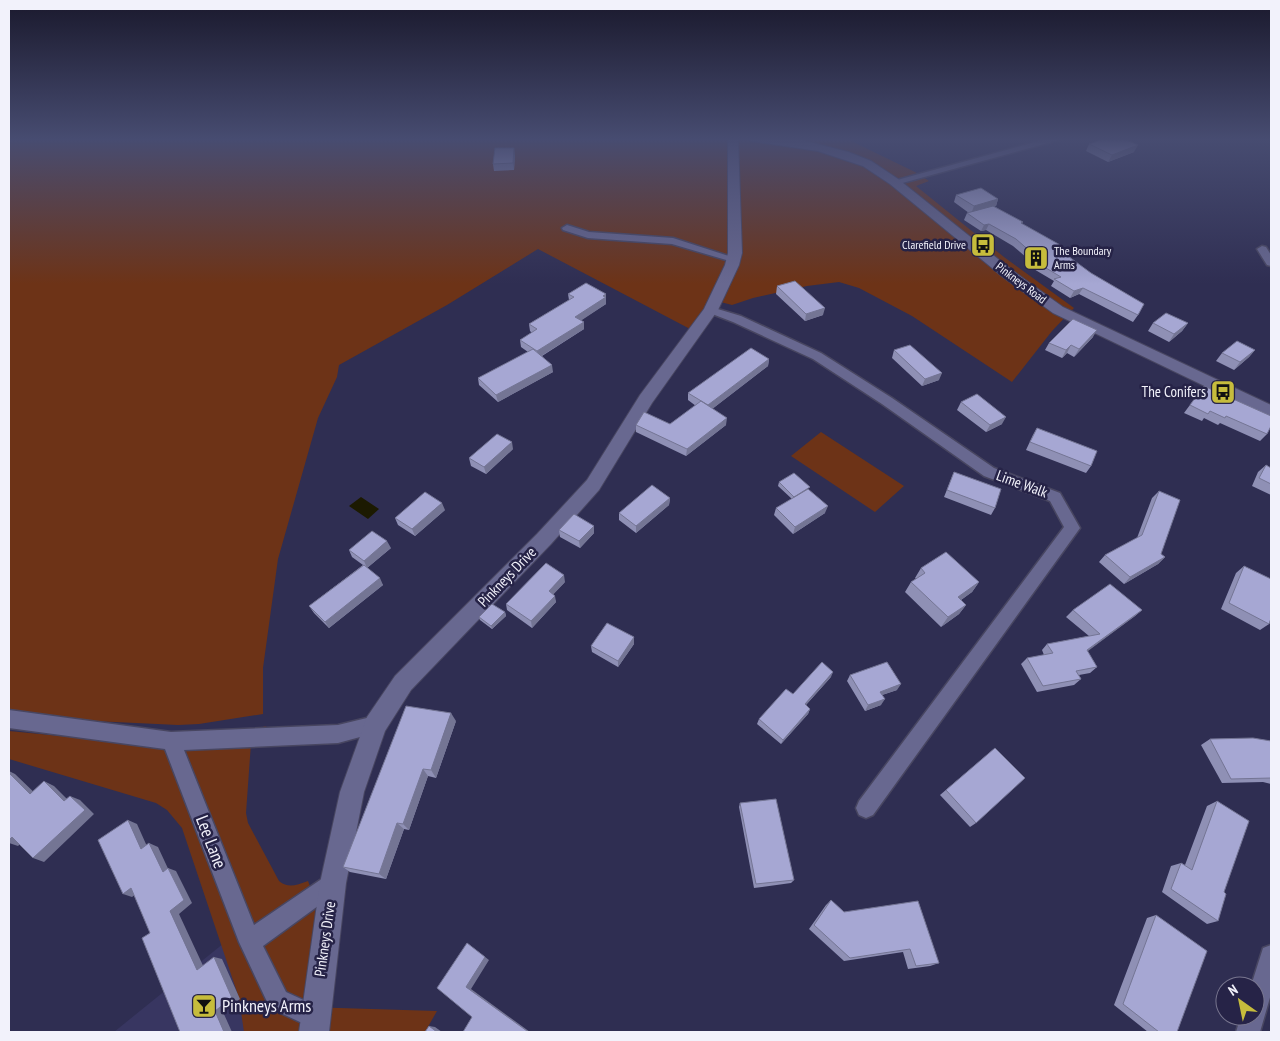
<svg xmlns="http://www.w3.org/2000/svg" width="1280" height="1041" font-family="'PT Sans Narrow',sans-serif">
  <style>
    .built { fill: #383661 }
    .green { fill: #6d3317 }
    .water { fill: #1c1a01 }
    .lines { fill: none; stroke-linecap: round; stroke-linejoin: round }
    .minor-casing { stroke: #484661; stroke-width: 3 }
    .tertiary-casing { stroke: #484661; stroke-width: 2 }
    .minor { fill: #686890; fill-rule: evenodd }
    .tertiary { fill: #686890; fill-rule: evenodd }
    .wall { fill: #8f90b5 }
    .shaded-wall { fill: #747594 }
    .building { fill: #a6a7d3; stroke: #747594 }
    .labels { text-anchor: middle; stroke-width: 5; stroke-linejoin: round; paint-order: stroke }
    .far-poi-label { font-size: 12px; fill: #f2f2fb; stroke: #262347; text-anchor: end }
    .far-street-label { font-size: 12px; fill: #f2f2fb; stroke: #262347 }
    .poi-label { font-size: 15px; fill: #f2f2fb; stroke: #262347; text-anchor: end }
    .street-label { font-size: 15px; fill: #f2f2fb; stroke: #262347 }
    .near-street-label { font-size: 18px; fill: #f2f2fb; stroke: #262347 }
    .near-poi-label { font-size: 18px; fill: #f2f2fb; stroke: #262347; text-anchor: start }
  </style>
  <rect width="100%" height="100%" fill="#2f2e52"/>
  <!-- built -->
  <path class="built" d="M229 939 256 1032H114Z"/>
  <!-- green -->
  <path class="green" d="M9 138H845L915 172 929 181 916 186 1004 257 1074 308 1052 331 1012 382 912 316 859 288 839 282 807 286 753 298 732 305 717 301 692 330 538 249 447 305 339 365 337 377 318 418 278 559 263 668V714L199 724 178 725 9 717Z
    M821 432 904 486 875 512 791 456Z
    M267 726 258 731 251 743 246 813 248 823 279 881C289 889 296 885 308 881L318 907 306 1007 437 1011 425 1032H244L239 998 182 828 167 810 156 803 9 759V731L122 742 238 732Z"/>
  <!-- water -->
  <path class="water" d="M361 497 379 509 368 519 349 506Z"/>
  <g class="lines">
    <defs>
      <path id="minor" d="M1050 138H1066L895 185 890 182Z
        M567 225 589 232 673 238 738 259 733 262 672 244 588 238 563 230 562 228Z
        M1262 246 1266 247 1271 255V266L1267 265 1257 249Z
        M711 307 741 316 821 353 892 398 994 468 1060 493 1080 528 873 815 866 818 859 815 856 808 859 801 1064 527 1050 501 984 476 882 404 813 359 733 322 707 312V308Z
        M9 710 171 732 338 725 375 716 382 719 384 725 382 731 338 743 184 750 254 925 326 876 333 872 340 876 344 883 340 890 263 946 286 992 323 1009 327 1017 323 1025 315 1029 270 1008 239 942 165 749 9 728Z
        M1271 945V994L1260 1032H1236L1241 1016H1255V986H1251L1263 948Z"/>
      <path id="tertiary" d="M728 138H738L742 253 739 265 718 310 652 403 599 490 551 544 411 690 385 731 364 792 346 883 329 1032H299L320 883 340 792 367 717 395 676 537 534 587 480 640 395 704 309 725 265 728 253Z
        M747 138H784L805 141 848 152 871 161 898 179 1013 271 1063 307 1271 405V418L1053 313 1003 277 890 184 863 166 818 151 752 141Z"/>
    </defs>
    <!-- minor casing -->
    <use href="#minor" class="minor-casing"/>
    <!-- tertiary casing -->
    <use href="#tertiary" class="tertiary-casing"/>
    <!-- minor -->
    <use href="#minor" class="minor"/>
    <!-- tertiary -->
    <use href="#tertiary" class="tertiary"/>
  </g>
  <!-- wall -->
  <path class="wall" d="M1089 144 1134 152 1108 162 1086 151Z
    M515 155 514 170 494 171 493 164Z
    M956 195 998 199 996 206H994L1022 224 1062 246 1060 249 1138 315 1133 322 1079 294 1070 298 1051 286 1054 281 1032 268 1034 264 1013 246 986 230 981 231 964 220 967 213H969L954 202Z
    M777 286 823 315 805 321 776 294Z
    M568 294 606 301V304L581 320 584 329 542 356 553 372 498 402 479 385 478 378 528 352 521 347 520 340 532 333 530 331 529 324 569 300Z
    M1153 323H1188L1182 331 1169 342 1148 331Z
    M1093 337 1074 357 1067 353 1062 358 1045 350 1049 343Z
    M894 350 939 380 922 386 892 358Z
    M1255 350 1249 357 1234 370 1216 361 1222 353Z
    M769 359 768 366 712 409 726 425 686 456 636 432V425L670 424 696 406 688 400V393Z
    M1204 386 1267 434 1260 441 1220 423 1218 425 1204 418 1202 421 1184 413Z
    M961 402 1002 424 986 432 957 410Z
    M1037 428 1091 466 1086 473 1026 450 1033 435Z
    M513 449 486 474 471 466 469 458Z
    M1266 465 1271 468V495L1252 486 1258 472Z
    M954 472 995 508 991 515 944 497Z
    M779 482 809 490 825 513 793 534 774 515 776 508 792 499 778 486Z
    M1159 491 1161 554 1165 557 1158 564 1124 584 1099 562 1105 555 1137 538 1152 498Z
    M670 498 669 505 636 533 619 520V513Z
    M445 510 415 536 398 525 395 518Z
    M559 530 594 533 580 548 560 537Z
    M391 548 367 568 383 585 329 628 314 613 309 606 363 565 352 557 349 550Z
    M1244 566 1269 624 1260 630 1221 609 1236 573Z
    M921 568 979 582 972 592 961 600 966 605 959 614 941 627 905 592 911 582 916 579 915 578Z
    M565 582 553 594 556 602 532 628 507 610 506 604Z
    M1073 610H1142L1135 616 1087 651 1097 667 1090 673 1079 675 1081 679 1074 685 1037 692 1021 664 1027 658 1044 655 1042 650 1047 644 1089 636 1066 617Z
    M505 612 506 616 492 629 480 620 479 617Z
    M634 637V644L618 667 592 652 591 646Z
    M850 675 897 690 882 695 881 705 865 711 847 681Z
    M831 677 806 705 810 709 808 714 781 744 757 724 759 719 793 694Z
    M456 721 436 778 428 776 409 830 404 829 386 879 350 872 343 867Z
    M1210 739 1271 741V784L1263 782 1222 783 1201 745Z
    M995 748 976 823 970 827 940 795Z
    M1217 801 1224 892 1218 921 1207 924 1162 892 1171 866 1181 863 1185 865 1207 806Z
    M740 803 794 880 791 883 754 888 739 807Z
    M831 900 844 912 939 963 930 966 908 969 903 952 844 961 809 929 826 905Z
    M1156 915 1177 1032H1148L1114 1005 1147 918Z"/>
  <!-- shaded-wall -->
  <path class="shaded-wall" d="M1138 145 1134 152 1108 162 1112 155Z
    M514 148 515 155 514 170 513 163Z
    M998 199 996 206 971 214 974 206Z
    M989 224 986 230 981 231 984 225Z
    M1083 288 1079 294 1070 298 1074 291Z
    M606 294V304L576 324 575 317Z
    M825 308 823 315 805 321 806 314Z
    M584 322V329L538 358 537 351Z
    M1188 323 1182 331 1169 342 1174 334Z
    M1097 330 1093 337 1074 357 1079 349Z
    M1071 345 1067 353 1062 358 1066 350Z
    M1255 350 1249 357 1234 370 1240 362Z
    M769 359 768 366 707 413 708 405Z
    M552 365 553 372 498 402 496 395Z
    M942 373 939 380 922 386 925 379Z
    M1006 417 1002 424 986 432 990 425Z
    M727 418 726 425 686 456 687 449Z
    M512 442 513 449 486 474 484 467Z
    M670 498 669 505 636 533V526Z
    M442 503 445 510 415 536 412 529Z
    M828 506 825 513 793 534 795 527Z
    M594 526V533L580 548 579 541Z
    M387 541 391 548 367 568 364 561Z
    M1165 557 1158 564 1124 584 1130 577Z
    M564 575 565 582 550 598 549 591Z
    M380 578 383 585 329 628 325 622Z
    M979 582 972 592 951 607 958 597Z
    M555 596 556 602 532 628 531 621Z
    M966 605 959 614 941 627 948 617Z
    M1142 610 1135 616 1080 657 1087 650Z
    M505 612 506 616 492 629 491 626Z
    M634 637V644L618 667V661Z
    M833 672 831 677 802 709 805 704Z
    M901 684 897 690 876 697 880 692Z
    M885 699 881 705 865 711 868 705Z
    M810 709 808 714 781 744 783 740Z
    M451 713 456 721 436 778 431 770Z
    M423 769 428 776 409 830 403 824Z
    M9 771 15 774 40 798 30 794 9 773Z
    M44 781 54 786 74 806 64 801Z
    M70 796 80 800 94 814 44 862 33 858Z
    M128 820 137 824 150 853 141 849Z
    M397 823 404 829 386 879 379 874Z
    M12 837 23 841 18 846 9 843V840Z
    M149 843 158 847 171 875 163 872Z
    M168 868 176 871 192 903 179 914 206 972 197 970 170 911Z
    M131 888 140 891 132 897 123 894Z
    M467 943 489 960 471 989 530 1032H526L466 987Z
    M214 957 222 959 240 999 223 1012 232 1032H224L215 1011Z
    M429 1026 435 1027 442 1032H437Z"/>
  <!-- building -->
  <path class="building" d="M1106 138H1122L1138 145 1112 155 1089 144Z
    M495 148H514L513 163 493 164Z
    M981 188 998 199 974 206 956 195Z
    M993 206 1023 222 1021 223 1062 246 1057 248 1091 273 1144 304 1138 315 1083 288 1074 291 1054 279 1061 277 1036 262 1040 260 1016 239 989 224 984 225 967 213Z
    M795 281 825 308 806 314 777 286Z
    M586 283 606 294 603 296 606 297 575 317 584 322 537 351 520 340 537 329 529 324 574 297 568 294Z
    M1166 313 1188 323 1174 334 1153 323Z
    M1073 319 1097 330 1079 349 1071 345 1066 350 1049 343Z
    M1237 341 1255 350 1240 362 1222 353Z
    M910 345 942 373 925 379 894 350Z
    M751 348 769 359 708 405 688 393Z
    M533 349 552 365 496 395 478 378Z
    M1204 386 1271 416V426L1267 434 1226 416 1225 418 1210 411 1208 414 1190 405Z
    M977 394 1006 417 990 425 961 402Z
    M701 401 727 418 687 449 636 425 644 412 670 424Z
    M1037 428 1097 451 1091 466 1030 442Z
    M497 434 512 442 484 467 469 458Z
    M1266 465 1271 468V484L1259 478Z
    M954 472 1001 489 995 508 947 490Z
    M794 473 810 487 794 497 779 482Z
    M652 485 670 498 636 526 619 513Z
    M808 489 828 506 795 527 776 508Z
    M1159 491 1180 500 1161 554 1165 557 1130 577 1105 555 1142 535Z
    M425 492 442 503 412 529 395 518Z
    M574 514 594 526 579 541 559 530Z
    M372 531 387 541 364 561 349 550Z
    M946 552 979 582 958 597 966 605 948 617 911 582 925 573 921 568Z
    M546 563 564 575 549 591 555 596 531 621 506 604Z
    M364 565 380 578 325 622 309 606Z
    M1244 566 1271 579V618L1269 624 1229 603Z
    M1110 584 1142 610 1087 650 1097 667 1076 671 1081 679 1043 686 1027 658 1053 653 1047 644 1100 634 1073 610Z
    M492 604 505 612 491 626 479 617Z
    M607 623 634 637 618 661 591 646Z
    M822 662 833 672 805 704 810 709 783 740 759 719 786 689 793 694Z
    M887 662 901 684 880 692 885 699 868 705 850 675Z
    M406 706 451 713 431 770 423 769 403 824 397 823 379 874 343 867Z
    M1253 738 1271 741V778L1231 779 1210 739Z
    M995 748 1025 778 976 823 946 790Z
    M9 773 30 794 44 781 64 801 70 796 85 810 33 858 12 837 9 840Z
    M776 799 794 880 756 884 740 803Z
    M1217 801 1249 821 1224 892 1226 894 1218 921 1171 889 1181 863 1192 870Z
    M128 820 141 849 149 843 163 872 168 868 184 900 170 911 197 970 214 957 232 998 215 1011 224 1032H180L142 938 150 933 131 888 123 894 98 840Z
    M831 900 844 912 918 901 939 963 916 966 910 949 850 958 814 925Z
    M1156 915 1207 951 1177 1032H1159L1123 1004Z
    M467 943 485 957 466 987 527 1031 526 1032H463L472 1017 437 988Z
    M429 1026 437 1032H425Z"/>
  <!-- sky -->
  <linearGradient id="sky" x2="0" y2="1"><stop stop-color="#1a192d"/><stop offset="0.49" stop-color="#474c71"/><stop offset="1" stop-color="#474c71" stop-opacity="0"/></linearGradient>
  <rect width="1280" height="284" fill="url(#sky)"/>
  <!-- icons -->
  <defs>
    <symbol id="bus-square" viewBox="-11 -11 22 22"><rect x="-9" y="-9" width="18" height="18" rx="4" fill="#c6bc3c" stroke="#262347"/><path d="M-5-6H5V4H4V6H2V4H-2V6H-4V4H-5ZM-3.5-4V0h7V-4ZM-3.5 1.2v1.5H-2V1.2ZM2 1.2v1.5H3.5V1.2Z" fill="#111"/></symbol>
    <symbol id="building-square" viewBox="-11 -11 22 22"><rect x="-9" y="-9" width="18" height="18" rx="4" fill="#c6bc3c" stroke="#262347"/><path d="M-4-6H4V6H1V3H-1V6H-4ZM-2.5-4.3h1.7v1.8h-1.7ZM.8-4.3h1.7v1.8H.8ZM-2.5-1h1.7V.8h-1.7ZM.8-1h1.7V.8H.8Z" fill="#111"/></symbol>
    <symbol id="bar-square" viewBox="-11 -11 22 22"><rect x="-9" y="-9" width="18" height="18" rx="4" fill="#c6bc3c" stroke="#262347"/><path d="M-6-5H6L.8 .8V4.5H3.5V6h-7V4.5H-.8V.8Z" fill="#111"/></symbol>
  </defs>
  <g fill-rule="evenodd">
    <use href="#bus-square" x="969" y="231" width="28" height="28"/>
    <use href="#building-square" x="1022" y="244" width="28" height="28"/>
    <use href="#bus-square" x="1209" y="378" width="28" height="28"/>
    <use href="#bar-square" x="190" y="992" width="28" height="28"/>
  </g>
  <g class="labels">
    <!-- far-poi labels -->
    <g class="far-poi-label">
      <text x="966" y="249">Clarefield Drive</text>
      <text x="1054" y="255" text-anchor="start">The Boundary<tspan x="1054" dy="14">Arms</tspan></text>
    </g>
    <!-- far-street labels -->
    <g class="far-street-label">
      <text transform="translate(1021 283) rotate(37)" y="4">Pinkneys Road</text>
    </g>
    <!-- poi labels -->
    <g class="poi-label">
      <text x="1206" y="397">The Conifers</text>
    </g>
    <!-- street labels -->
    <g class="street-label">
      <text transform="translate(1022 484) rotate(20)" y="5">Lime Walk</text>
      <text transform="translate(507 577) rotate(-46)" y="5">Pinkneys Drive</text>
      <text transform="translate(325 939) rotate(-82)" y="5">Pinkneys Drive</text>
    </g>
    <!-- near-street labels -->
    <g class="near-street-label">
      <text transform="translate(211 842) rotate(69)" y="6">Lee Lane</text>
    </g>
    <!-- near-poi labels -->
    <g class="near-poi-label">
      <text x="222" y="1012">Pinkneys Arms</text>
    </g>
  </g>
  <!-- border -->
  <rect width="1280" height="1041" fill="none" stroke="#f2f2fb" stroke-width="20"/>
  <!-- north arrow -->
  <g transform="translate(1240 1001) rotate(327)"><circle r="24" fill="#262347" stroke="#78768f"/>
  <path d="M0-4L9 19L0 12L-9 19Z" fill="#c6bc3c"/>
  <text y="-8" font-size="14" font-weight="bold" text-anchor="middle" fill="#f2f2fb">N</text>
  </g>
</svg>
